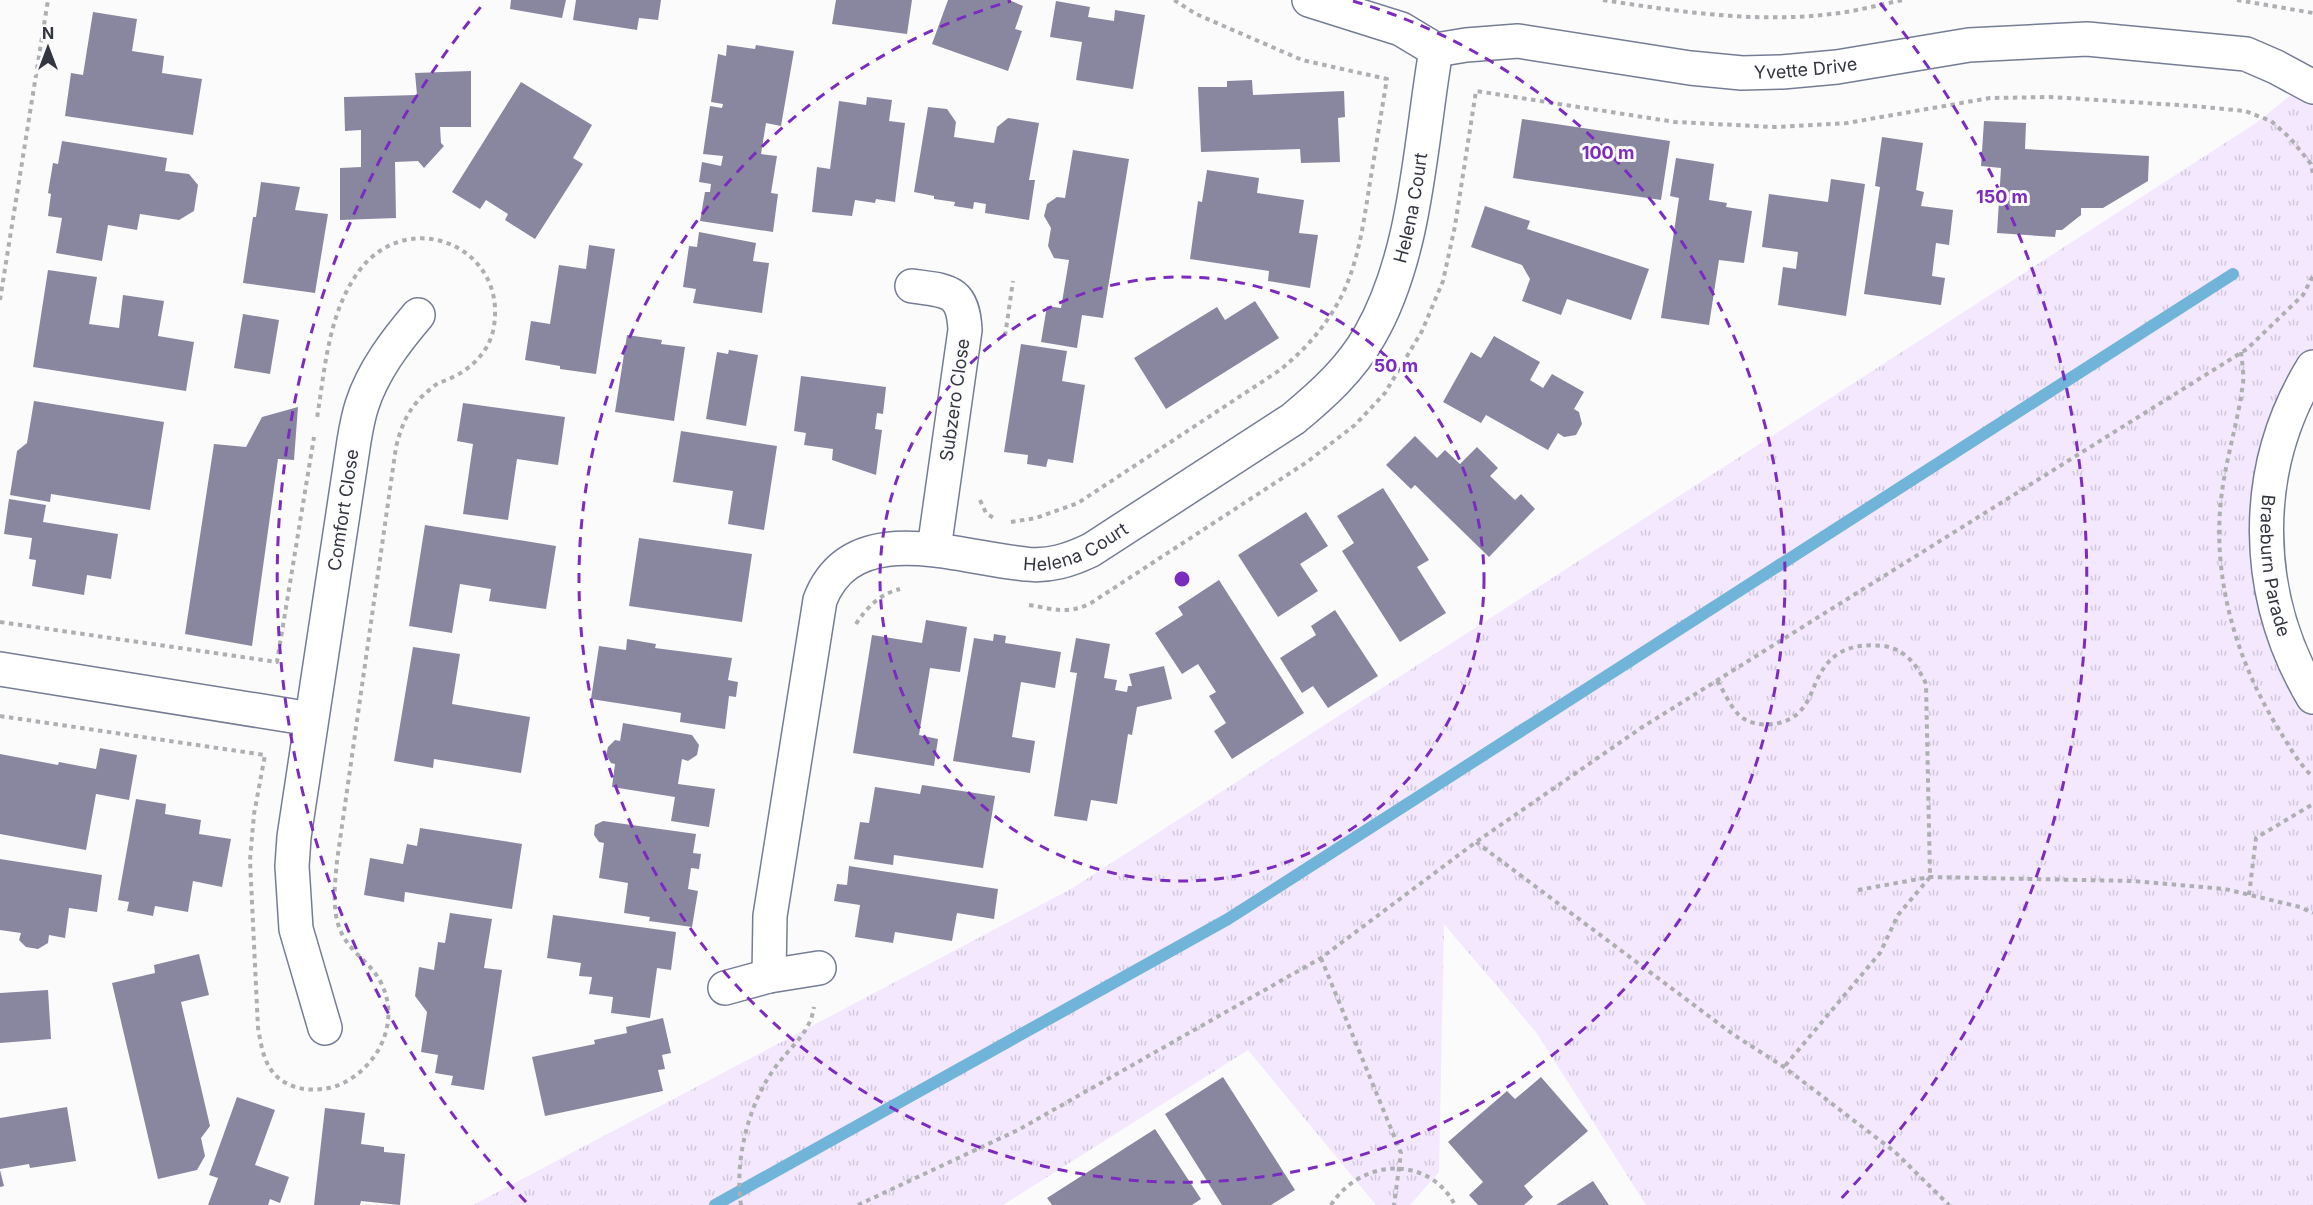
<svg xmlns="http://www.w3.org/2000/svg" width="2313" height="1205" font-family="Inter,sans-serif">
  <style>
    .park { fill: url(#park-tufts) }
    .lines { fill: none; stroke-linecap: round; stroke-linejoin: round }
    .stream { stroke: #71b4da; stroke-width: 12 }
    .building { fill: #8987a0 }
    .street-casing { stroke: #757d95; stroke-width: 36 }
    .path { stroke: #aeafb3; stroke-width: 4; stroke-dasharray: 4.5 4.5; stroke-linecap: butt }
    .street { stroke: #fff; stroke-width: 33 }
    .ring { fill: none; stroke: #7b2cbf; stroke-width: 3; stroke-dasharray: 10 8 }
    .labels { text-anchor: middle; stroke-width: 6; stroke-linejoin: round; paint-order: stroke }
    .street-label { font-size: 18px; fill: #333640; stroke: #fbfbfb }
    .centre { fill: #7b2cbf; stroke: #fbfbfb; stroke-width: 3 }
    .ring-label { font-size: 18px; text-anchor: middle; font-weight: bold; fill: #7b2cbf; stroke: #fbfbfb; stroke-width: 6; stroke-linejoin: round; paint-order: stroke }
  </style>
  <defs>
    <pattern id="park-tufts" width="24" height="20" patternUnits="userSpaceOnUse" patternTransform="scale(1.5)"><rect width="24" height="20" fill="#f3e8fe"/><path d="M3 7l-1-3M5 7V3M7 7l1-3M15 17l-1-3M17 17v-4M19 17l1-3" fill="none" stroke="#d1c8db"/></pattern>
  </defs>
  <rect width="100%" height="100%" fill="#fbfbfb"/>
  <!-- park -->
  <path class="park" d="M2305 84 2313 95V367L2267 500 2313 696V1205H1646L1536 1032 1444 924 1439 1172 1410 1205H1376L1248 1050 1003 1205H473L1071 889 2256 123Z"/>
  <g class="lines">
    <!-- stream -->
    <path class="stream" d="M715 1205 1228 919 2233 274"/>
  </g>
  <!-- building -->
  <path class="building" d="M511 0H566L562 18 510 9Z
    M576 0H661L658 20 639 18 637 30 573 20Z
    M836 0H912L907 34 832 24Z
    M948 0H1009L1023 6 1015 29 1022 31 1008 71 932 44Z
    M1056 1 1090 7 1088 17 1114 21 1115 10 1145 15 1133 89 1076 80 1082 42 1050 37Z
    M93 12 137 19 132 51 164 56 162 73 202 79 193 135 65 116 71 73 83 75Z
    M727 45 755 49 756 45 794 51 781 126 766 123 761 154 777 156 771 193 778 194 773 232 700 221 705 192H710L711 184 699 182 702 162 721 166 723 156 703 154 710 106 722 108 723 104 711 102 718 54 726 56Z
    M471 71V127H440L441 143 444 146 424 168 418 161 395 162 396 218 340 220V168L361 167V130L345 131 344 97 417 95 415 73Z
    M1252 80 1253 95 1344 91 1345 117 1338 118 1340 162 1301 163 1300 149 1201 152 1198 87H1227V81Z
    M521 82 592 125 573 158 583 164 535 239 505 220 508 214 486 200 480 209 452 192Z
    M867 97 892 100 889 121 905 123 895 202 876 199 875 203 855 200 852 216 812 212 817 167 830 169 839 101 866 105Z
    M928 107 947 109 956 122 954 137 994 143 997 127 1008 118 1039 123 1029 180H1035L1029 220 985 213 986 204 974 202 973 209 954 206 955 202 934 199V196L914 192Z
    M1522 119 1670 141 1661 200 1513 178Z
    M1984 121 2026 123 2025 149 2149 156 2148 181 2103 208H2081V215L2062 230H2056L2055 237 1997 233 2001 168 1981 166Z
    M1882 137 1923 143 1916 190 1924 192 1921 206 1953 210 1949 245 1936 243 1932 276 1945 278 1941 305 1864 294 1880 187 1875 186Z
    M62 141 167 158 165 171 189 174 198 185 194 211 179 220 140 214 137 230 108 225 102 261 56 253 62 218 48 216 51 194 48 193 53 163 58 164Z
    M1073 150 1129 159 1103 318 1082 315 1077 348 1041 342 1047 306 1061 308 1069 260 1054 258 1048 246 1051 228 1044 216 1047 204 1057 197 1065 198Z
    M1676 158 1714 164 1709 200 1727 203 1726 207 1752 211 1744 263 1719 260 1709 325 1661 318 1679 198 1670 196Z
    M1207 170 1259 178 1257 193 1304 200 1299 233 1318 235 1310 288 1268 281 1269 271 1190 259 1198 201 1202 202Z
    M1831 179 1865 184 1846 316 1778 305 1783 267 1796 269 1798 252 1762 247 1769 194 1828 202Z
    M261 182 300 187 295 210 328 214 315 293 243 283 253 217H256Z
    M1485 206 1530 221 1527 229 1649 269 1631 320 1567 299 1561 315 1522 301 1530 279 1522 265 1471 247Z
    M699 232 756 243 753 261 769 263 762 313 693 303 696 289 683 287 689 246 697 247Z
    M589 245 615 249 596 374 560 369V366L525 360 531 321 550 324 559 265 586 269Z
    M48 270 97 277 89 324 119 328 123 295 164 301 158 336 194 342 186 391 33 367Z
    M1255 301 1279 338 1166 409 1134 358 1217 307 1225 320Z
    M243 314 279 320 270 374 234 368Z
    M627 335 662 340 661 344 685 347 674 421 615 412Z
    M1494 336 1540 362 1530 380 1543 388 1552 374 1584 392 1574 409 1579 412 1582 424 1576 435 1564 437 1558 433 1548 450 1486 415 1481 423 1443 402 1471 352 1481 358Z
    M1021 344 1067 351 1062 381 1085 385 1073 463 1048 459 1046 467 1027 464 1028 455 1004 452Z
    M729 350 758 355 746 426 706 419 717 352 728 354Z
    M801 376 886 387 883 414 877 413 875 429 882 430 876 475 832 460 833 449 804 445 806 433 794 431Z
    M34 401 164 422 150 510 51 494 50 502 10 495 17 451 27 443Z
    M463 403 565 417 558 465 517 459 508 520 463 514 473 444 457 441Z
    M298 407 294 460 278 459 252 646 185 634 214 444 246 447 262 417Z
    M681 431 777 446 764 530 728 524 733 491 673 482Z
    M1415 436 1437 458 1445 450 1460 464 1477 447 1498 468 1490 476 1515 500 1521 494 1535 509 1489 557 1415 485 1411 489 1386 465Z
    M1383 488 1429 560 1417 567 1446 613 1400 642 1342 551 1354 543 1337 516Z
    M9 499 46 505 43 522 118 534 111 579 87 575 84 595 32 586 36 560 29 559 32 538 4 534Z
    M1306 512 1328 546 1300 564 1318 591 1278 617 1238 555Z
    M425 525 556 546 546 609 489 601 491 589 460 584 452 633 409 626Z
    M639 538 752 554 742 622 629 606Z
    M1219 580 1304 713 1232 759 1214 731 1226 723 1209 696 1216 692 1198 664 1182 674 1155 633 1183 615 1178 607Z
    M1335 610 1378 676 1328 708 1313 686 1302 693 1280 658 1316 635 1311 626Z
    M926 620 967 627 960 672 930 668 919 735 938 739 934 766 853 753 872 635 922 643Z
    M994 634 1006 636 1005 643 1061 652 1055 688 1021 682 1012 737 1035 741 1030 773 953 761 974 638 993 641Z
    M1076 638 1110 644 1104 678 1117 680 1115 690 1127 692 1128 686H1132L1129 674 1164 666 1172 699 1137 707 1132 735 1128 734 1117 804 1091 800 1087 821 1054 816 1077 673 1070 672Z
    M627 639 656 644 655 648 732 658 728 680 738 682 736 697 729 696 725 729 680 722 681 713 591 699 599 646 626 650Z
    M413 647 460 654 452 704 530 717 521 773 434 759 433 768 394 761Z
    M623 723 692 735 699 745 697 755 688 761 682 759 678 784 715 789 709 827 671 821 675 797 612 787 615 764 611 763 606 755 608 747 615 740 620 741Z
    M100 748 137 755 129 800 96 794 86 850 0 834V754L58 765 59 762 96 769Z
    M922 785 995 796 983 868 894 855 893 865 854 859 860 822 869 823 875 787 920 794Z
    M136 799 166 804 165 814 201 820 199 834 231 839 222 887 193 881 188 912 155 906 153 916 127 911 129 902 118 900Z
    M603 821 696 834 693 853 701 854 699 869 691 868 688 889 698 891 692 927 649 921 650 917 624 913 628 883 599 878 604 843 599 842 594 835 595 825Z
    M420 828 522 844 512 909 405 892 404 902 364 895 370 858 403 864 407 844 417 846Z
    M0 859 102 875 97 912 69 908 65 938 49 935 48 943 38 949 26 947 19 940 21 933 0 930Z
    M849 866 998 889 994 919 957 913 952 941 895 932 893 943 855 937 860 905 834 901 837 884 847 885Z
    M450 913 492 919 484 968 502 970 484 1090 451 1085 453 1076 435 1073 438 1055 421 1052 427 1012 415 996 419 967 434 970 438 942 445 943Z
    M553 915 676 932 671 970 657 968 650 1018 611 1013 613 997 589 994 592 977 579 976 581 963 547 958Z
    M199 954 209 995 181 1002 210 1126 201 1138 205 1156 197 1170 158 1179 112 983 155 973 154 965Z
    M48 990 51 1039 0 1043V993Z
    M663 1018 671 1053 662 1055 665 1069 658 1070 663 1091 545 1116 532 1057 595 1044 594 1040 627 1033 626 1027Z
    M1223 1077 1295 1190 1271 1205H1222L1165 1114Z
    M1541 1077 1588 1131 1524 1186 1533 1197 1524 1205H1478L1469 1195 1483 1182 1448 1142 1507 1091 1515 1099Z
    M237 1097 275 1110 255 1165 289 1177 280 1203 270 1199 268 1205H208L218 1178 209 1175Z
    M67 1107 76 1161 30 1168 29 1164 0 1169V1118Z
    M325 1108 365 1113 361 1144 384 1147V1152L405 1154 400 1205 361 1201 360 1205H314Z
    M1155 1129 1201 1199 1192 1205H1052L1047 1198Z
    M0 1170 4 1186 0 1187Z
    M1593 1181 1609 1205H1556Z"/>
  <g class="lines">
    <defs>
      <g id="street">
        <path id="s1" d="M1309 0 1401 29 1436 50 1466 45 1518 41 1690 68 1742 73 1782 72 1837 67 1969 45 2087 39 2246 54 2276 67 2313 87"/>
        <path d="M912 286C947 291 963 289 965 330L934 549"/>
        <path id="s2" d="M2313 367C2250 469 2252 594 2313 697"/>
        <path d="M0 669 311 719"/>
        <path id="s3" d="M769 976 770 916 820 600C853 516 959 558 1025 564 1049 567 1070 560 1091 550L1293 419C1322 395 1351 369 1370 335 1417 253 1420 143 1436 50"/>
        <path d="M725 988 769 976 819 968"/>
        <path id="s4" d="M325 1028 296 929 292 866 294 837 354 441C356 429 358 417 362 405 373 371 395 342 418 315"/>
      </g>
    </defs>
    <!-- street casing -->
    <use href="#street" class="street-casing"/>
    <!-- path -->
    <path class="path" d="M1603 0C1681 12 1760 24 1840 13 1861 10 1882 4 1903 0
      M2237 0 2313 13
      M0 300 48 0
      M1005 336 1013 281
      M2241 352C2242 362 2244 373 2243 383 2238 423 2225 461 2221 500 2212 581 2238 665 2281 733 2290 748 2300 765 2313 777
      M980 500 986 513 995 519
      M1011 522 1036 518 1078 503 1280 370C1306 349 1328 324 1343 293 1359 259 1364 220 1370 182 1376 148 1381 113 1387 79L1302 60 1196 14 1174 0
      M1029 605C1054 609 1068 615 1091 603L1307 462 1355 425 1385 393 1422 331 1443 281 1455 226 1476 91 1675 122 1775 127 1847 123 1990 98 2051 97 2193 106 2245 111 2271 121 2290 138 2311 164 2313 174
      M0 622 277 662 314 437
      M856 624C867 607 880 594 900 589
      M1717 681C1724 691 1731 708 1740 716 1757 730 1789 726 1802 709 1810 700 1813 687 1819 676 1833 649 1855 643 1884 646 1905 649 1918 666 1926 684L1930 877 1898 915 1880 953 1784 1067
      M0 716 265 755 254 814 250 860 258 1028C262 1050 265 1072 286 1083 303 1093 331 1091 347 1081 382 1061 401 1017 379 979 369 962 351 952 342 934 331 912 335 884 337 861L396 447C403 420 410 405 433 387 438 382 446 381 453 377 472 368 488 352 493 331 511 248 409 204 359 271 328 313 325 369 317 418
      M1476 842 1734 1035 1784 1067 1895 1152 1949 1205
      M1858 890 1930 877 2133 881 2225 889 2300 907 2313 913
      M2249 895 2256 838 2313 804
      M1321 958 1401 1153 1394 1205
      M741 1205C734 1160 749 1101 777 1065 792 1045 810 1033 814 1007
      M858 1205 1018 1130 1321 958 1476 842 1641 728 2247 349 2303 295 2313 276
      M1331 1205C1360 1159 1428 1154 1455 1205"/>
    <!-- street -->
    <use href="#street" class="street"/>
  </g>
  <!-- distance rings -->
  <g class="ring">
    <circle cx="1182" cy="579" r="302"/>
    <path d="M1353 1A603 603 0 1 1 1011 1"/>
    <path d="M526 1202A905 905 0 0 1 484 3M1880 3A905 905 0 0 1 1838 1202"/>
  </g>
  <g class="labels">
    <!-- street labels -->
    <g class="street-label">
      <text dy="6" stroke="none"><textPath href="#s1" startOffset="510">Yvette Drive</textPath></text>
      <text dy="6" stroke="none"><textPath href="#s3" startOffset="1166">Helena Court</textPath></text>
      <text transform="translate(955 400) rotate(-82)" y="6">Subzero Close</text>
      <text dy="6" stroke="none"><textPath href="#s4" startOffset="526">Comfort Close</textPath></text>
      <text dy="6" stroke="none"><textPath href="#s3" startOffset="662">Helena Court</textPath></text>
      <text dy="6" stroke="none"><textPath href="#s2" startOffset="208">Braeburn Parade</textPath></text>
    </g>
  </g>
  <circle cx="1182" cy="579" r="9" class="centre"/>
  <g class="ring-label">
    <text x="1608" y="159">100 m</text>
    <text x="2002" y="203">150 m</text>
    <text x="1396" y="372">50 m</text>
  </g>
  <!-- north arrow -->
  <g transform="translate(48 48)" stroke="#fbfbfb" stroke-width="4.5" paint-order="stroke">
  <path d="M0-4.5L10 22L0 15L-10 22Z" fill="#333640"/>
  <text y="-9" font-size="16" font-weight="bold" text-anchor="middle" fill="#333640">N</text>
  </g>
</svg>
